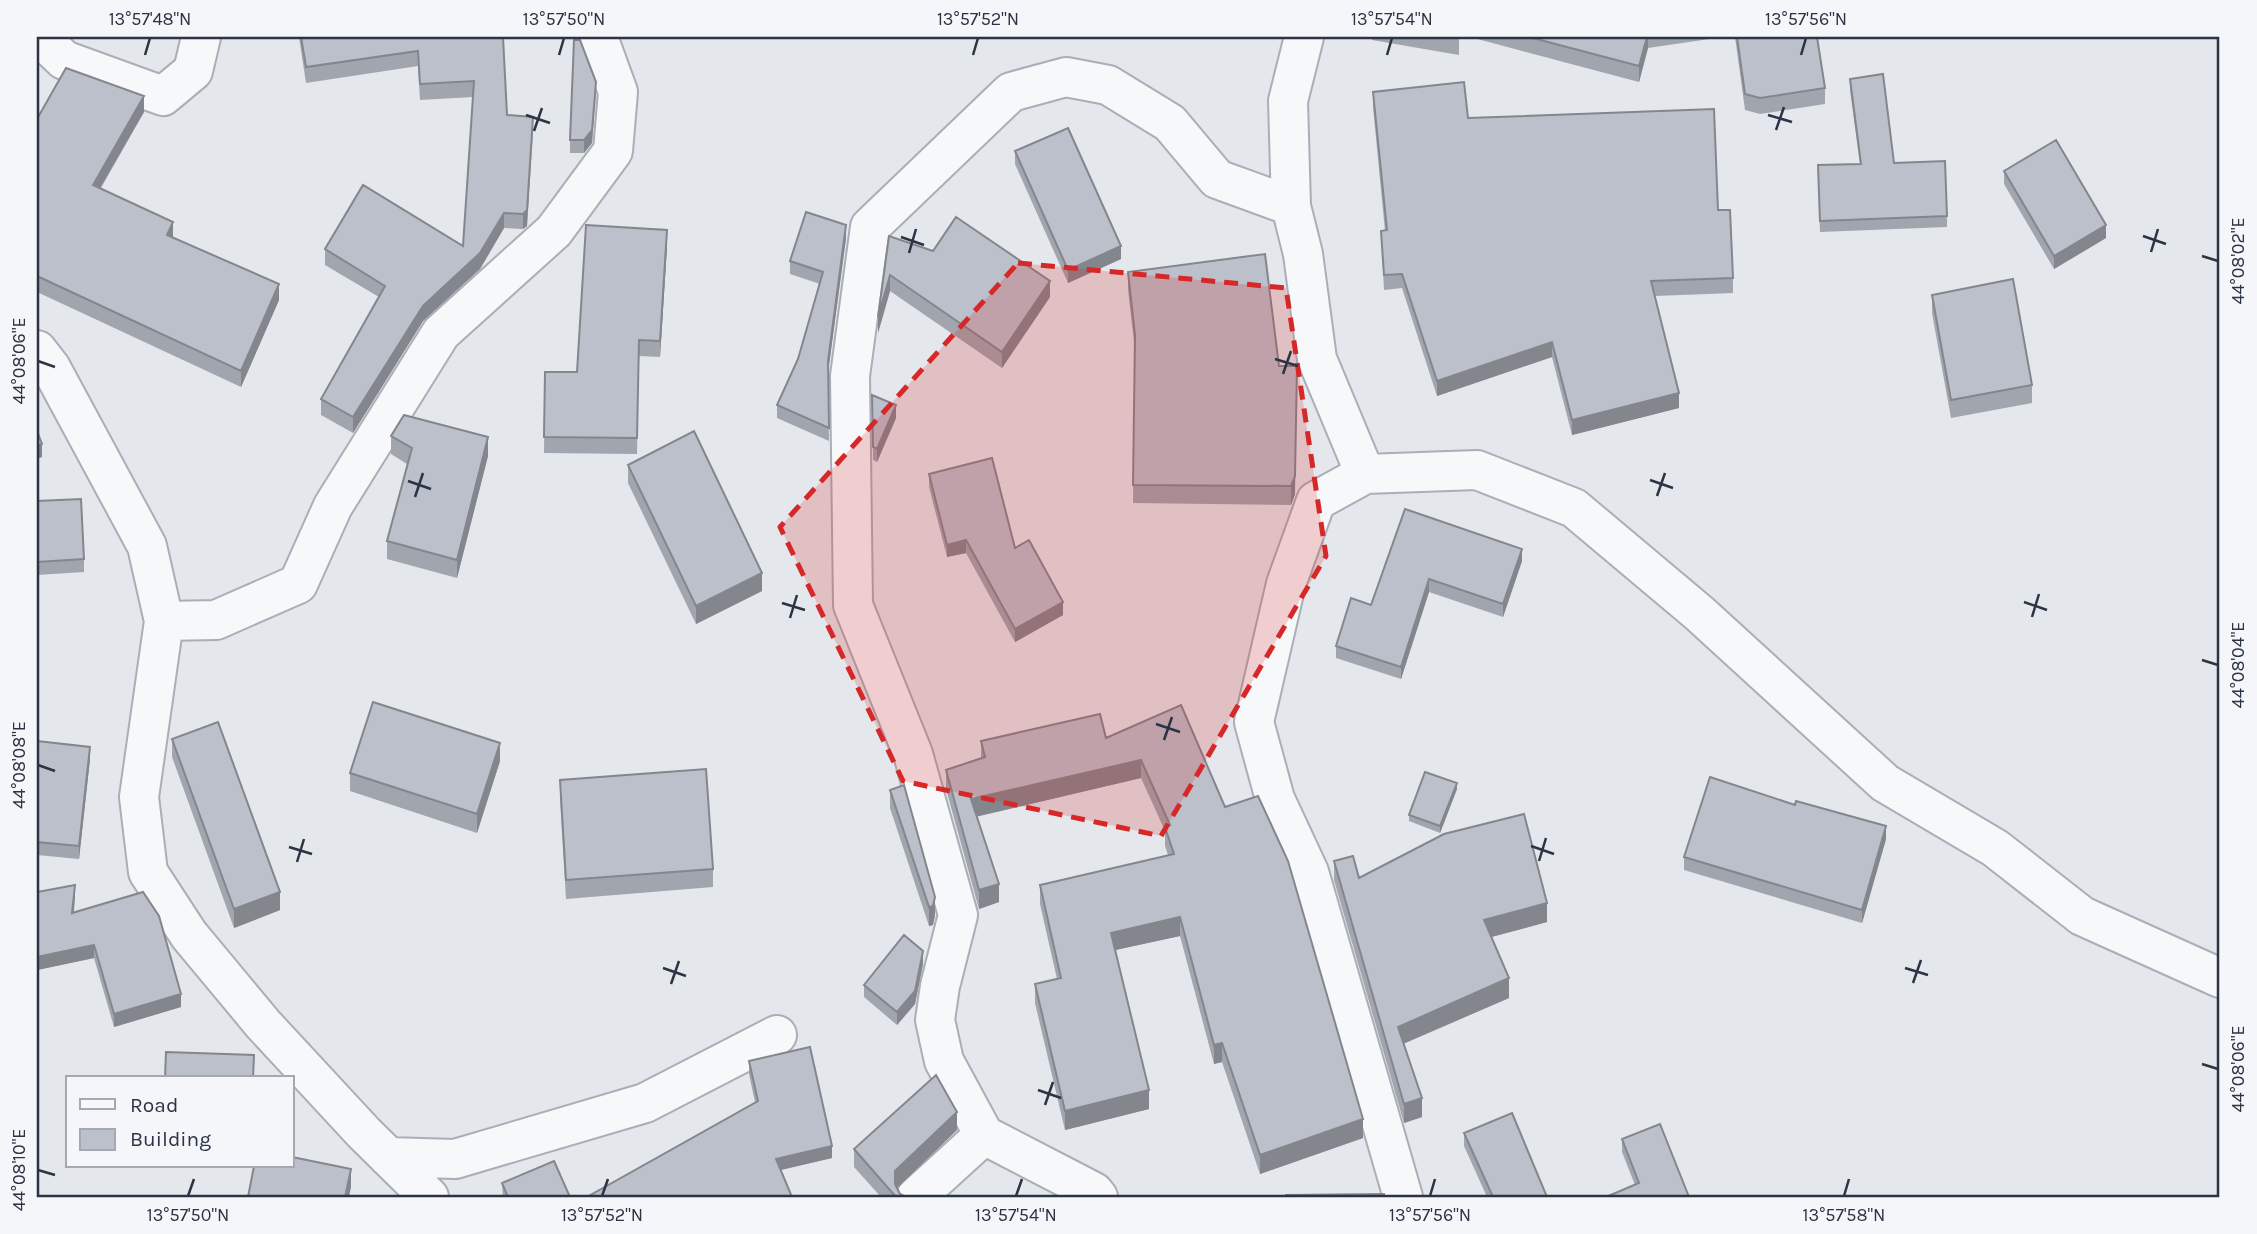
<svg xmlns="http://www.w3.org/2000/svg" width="2257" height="1234" font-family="Karla,sans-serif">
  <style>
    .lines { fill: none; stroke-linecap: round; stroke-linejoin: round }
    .street-casing { stroke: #a9aeb7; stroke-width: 42 }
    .street { stroke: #f7f8fa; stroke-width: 38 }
    .wall { fill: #a1a5ae }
    .shaded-wall { fill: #83868d }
    .building { fill: #bbc0ca; stroke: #83868d; stroke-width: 2 }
    .marked { fill: #d62828; fill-opacity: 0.2; stroke: #d62828; stroke-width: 5; stroke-dasharray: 14 9; stroke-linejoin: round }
    .ticks { fill: none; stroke: #2b3445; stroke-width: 2.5 }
    .neatline { fill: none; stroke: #2b3445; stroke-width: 2.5 }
    .ticks-label { font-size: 18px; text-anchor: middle; fill: #2b3445 }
  </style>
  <rect width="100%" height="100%" fill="#e4e7ec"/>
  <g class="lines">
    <defs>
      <path id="street" d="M40 37 64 60 163 96 193 71 201 37
        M1304 37 1288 101 1291 206 1303 254 1317 359 1365 474
        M37 350 51 368 147 546 164 621 139 797 148 872 189 935 263 1024 364 1133 429 1197
        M164 621 216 620 298 584 333 506 441 333 554 231 613 151 618 92 598 37
        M984 1135 944 1061 935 1020 940 986 958 915 913 754 853 605 850 376 870 227 1011 92 1066 77 1108 85 1170 123 1217 179 1291 206
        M388 1157 455 1159 645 1103 777 1035
        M916 1197 984 1135 1094 1192 1098 1197
        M1403 1197 1309 872 1275 799 1254 722 1286 584 1316 501 1365 474 1477 470 1574 508 1699 613 1885 783 1995 848 2082 916 2220 978"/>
    </defs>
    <!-- street casing -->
    <use href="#street" class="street-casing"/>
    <!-- street -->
    <use href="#street" class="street"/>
  </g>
  <!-- wall -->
  <path class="wall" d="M299 37H503L507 115 533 133 527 226 523 229 504 228 480 269 423 321 353 433 321 415V399L379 297 325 265V249L463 246 473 97 420 100 418 66 306 83Z
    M1372 37H1459V55L1372 40Z
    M1470 37H1723L1648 48 1639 82Z
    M1735 37H1817L1825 88V104L1760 114 1745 110Z
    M1850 79 1894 163 1947 216V227L1820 232 1818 177 1860 164 1850 90Z
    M1373 92 1468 118 1718 210 1733 278V293L1655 296 1679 408 1572 435 1552 357 1437 396 1402 288 1384 290 1381 231H1385L1373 107Z
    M596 95 592 143 584 153H570V140Z
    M144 112 101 188 173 238 279 300 241 387 37 292V119Z
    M1015 151 1121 259 1068 283 1015 164Z
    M2004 171 2106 238 2054 269 2004 184Z
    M889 236 1050 297 1002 368 890 291 878 333Z
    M846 238 828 372 829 441 777 418V405L798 359 820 284 790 274V261Z
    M667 246 660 357 639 356 637 454 544 453 545 372H577Z
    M1265 254 1295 494 1291 505 1133 503 1135 351 1128 290V272Z
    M1932 295 2032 385V403L1951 418 1932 313Z
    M872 395 896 418 877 462 873 460Z
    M391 436 488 456 457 578 387 559V541L407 464 391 454Z
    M628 465 762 591 696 624 628 483Z
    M929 474 1015 548 1063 615 1015 642 966 553 947 557 929 487Z
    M37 501 84 559V572L37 575Z
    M1405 509 1522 561 1503 617 1429 592 1401 679 1336 658V646L1371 605Z
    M1181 705 1363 1138 1260 1174 1222 1062 1214 1064 1180 936 1115 950 1149 1109 1065 1130 1035 1003V984L1057 979 1040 904V885L1168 855 1165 846V831L1141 778 977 816 999 902 979 909 946 789V770L981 758V741L1106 738Z
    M172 739 280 910 234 928 172 757Z
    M37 741 90 759 79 859 37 855Z
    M500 761 477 833 350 791V773Z
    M560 780 713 869V887L566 899 560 798Z
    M1457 789 1440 833 1409 821V815Z
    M890 790 935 915 933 925 929 926 890 808Z
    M1886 839 1862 923 1684 870V857Z
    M1334 861 1359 878 1547 922 1491 937 1509 998 1403 1044 1422 1117 1404 1123 1334 880Z
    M37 892 75 897 74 912 181 1007 114 1027 94 958 37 970Z
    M923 964 915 1004 897 1025 864 997V985Z
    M749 1061 832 1158 781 1170 587 1197 755 1102 749 1074Z
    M957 1130 897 1188 900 1194 906 1197H881L854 1167V1149Z
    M1464 1133 1547 1197H1487L1464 1146Z
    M1622 1139 1689 1197 1635 1185 1622 1152Z
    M502 1183 570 1197H503Z"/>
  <!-- shaded-wall -->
  <path class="shaded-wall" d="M1647 37H1648V48L1639 82V66Z
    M596 82 592 143 584 153V140Z
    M144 96V112L93 200V185Z
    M533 117 527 226 523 229V214Z
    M504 213V228L480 269 423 321 353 433V417L423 306Z
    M173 222V238L167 235Z
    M846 225V238L828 373V361Z
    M2106 225V238L2054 269V256Z
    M667 230V246L660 357V341Z
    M1121 246V259L1068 283V270Z
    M890 275V291L878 333V317Z
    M1050 281V297L1002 368V352Z
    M279 284V300L241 387V371Z
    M1552 342V357L1437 396V381Z
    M1297 366 1295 494 1291 505V486Z
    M1679 393V408L1572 435V420Z
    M896 405V418L877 462V449Z
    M488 437V456L457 578V560Z
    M42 444V457L37 459V446Z
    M966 540V553L947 557V545Z
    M1522 549V561L1503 617V604Z
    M762 573V591L696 624V606Z
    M1429 579V592L1401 679V667Z
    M1063 602V615L1015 642V629Z
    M500 743V761L477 833V814Z
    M90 747V759L79 859V846Z
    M1141 760V778L971 818V799Z
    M1457 783V789L1440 833V826Z
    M1886 826V839L1862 923V910Z
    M999 884V902L979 909V890Z
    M75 885V897L72 925V913Z
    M280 892V910L234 928V909Z
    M935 897V915L933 925 929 926V907Z
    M1547 903V922L1484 939V920Z
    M1180 917V936L1111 951V933Z
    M94 945V958L37 970V957Z
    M923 951V964L915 1004 897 1025V1012Z
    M1509 978V998L1398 1046V1027Z
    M181 994V1007L114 1027V1014Z
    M1222 1043V1062L1214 1064V1045Z
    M1149 1090V1109L1065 1130V1111Z
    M1422 1098V1117L1404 1123V1104Z
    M957 1112V1130L895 1190V1196V1171Z
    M1363 1119V1138L1260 1174V1155Z
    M832 1146V1158L776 1171V1159Z
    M351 1169V1187L349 1197H345Z"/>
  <!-- building -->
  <path class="building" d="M301 37H503L507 115 533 117 527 210 523 214 504 213 480 253 423 306 353 417 321 399 385 286 325 249 363 185 463 246 474 81 420 84 418 51 306 67Z
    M1529 37H1647L1639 66Z
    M1737 37H1817L1825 88 1760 98 1745 94Z
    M574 40H580L596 82 592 130 584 140H570Z
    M66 68 144 96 93 185 173 222 167 235 279 284 241 371 37 276V119Z
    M1883 74 1894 163 1945 161 1947 216 1820 221 1818 165 1861 164 1850 79Z
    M1464 82 1468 118 1714 109 1718 210H1730L1733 278 1651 281 1679 393 1572 420 1552 342 1437 381 1402 274 1384 275 1381 231 1387 230 1373 92Z
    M1068 128 1121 246 1068 270 1015 151Z
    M2056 140 2106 225 2054 256 2004 171Z
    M806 212 846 225 828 361 829 428 777 405 798 359 823 272 790 261Z
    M956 217 1050 281 1002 352 890 275 878 317 889 236 933 251Z
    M586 225 667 230 660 341 639 340 637 438 544 437 545 372H577Z
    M1265 254 1279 366H1297L1295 476 1291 486 1133 485 1135 335 1128 272Z
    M2013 279 2032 385 1951 400 1932 295Z
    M872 395 896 405 877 449 873 447Z
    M404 415 488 437 457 560 387 541 412 448 391 436Z
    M37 431 42 444 37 446Z
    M694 431 762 573 696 606 628 465Z
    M992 458 1015 548 1029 540 1063 602 1015 629 966 540 947 545 929 474Z
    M81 499 84 559 37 562V501Z
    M1405 509 1522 549 1503 604 1429 579 1401 667 1336 646 1351 598 1371 605Z
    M373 702 500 743 477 814 350 773Z
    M1181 705 1225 807 1258 796 1288 861 1363 1119 1260 1155 1222 1043 1214 1045 1180 917 1111 933 1149 1090 1065 1111 1035 984 1061 978 1040 885 1174 854 1165 827 1170 825 1141 760 971 799 999 884 979 890 946 770 985 757 981 741 1100 714 1106 738Z
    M218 722 280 892 234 909 172 739Z
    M37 741 90 747 79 846 37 842Z
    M706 769 713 869 566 880 560 780Z
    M1425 772 1457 783 1440 826 1409 815Z
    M1710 777 1795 805 1796 801 1886 826 1862 910 1684 857Z
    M904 785 935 897 933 906 929 907 890 790Z
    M1524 814 1547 903 1484 920 1509 978 1398 1027 1422 1098 1404 1104 1334 861 1353 856 1359 878 1444 834Z
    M75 885 72 913 143 892 159 916 181 994 114 1014 94 945 37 957V892Z
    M904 935 923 951 915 991 897 1012 864 985Z
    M810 1047 832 1146 776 1159 792 1197H587L758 1101 749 1061Z
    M166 1052 254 1055 253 1078H165Z
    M936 1075 957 1112 895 1171V1184L900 1194 906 1197H896L854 1149Z
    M1512 1113 1547 1197H1493L1464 1133Z
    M1660 1124 1689 1197H1606L1639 1183 1622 1139Z
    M292 1157 351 1169 345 1197H248L254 1166H292Z
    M554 1161 570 1197H508L502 1183Z
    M1384 1194V1197H1286V1195Z"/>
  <!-- marked area -->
  <path class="marked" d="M1018 263 1286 288 1326 556 1161 836 903 781 780 527Z"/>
  <!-- ticks -->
  <path class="ticks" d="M145 55 150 38M559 55 564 38M973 55 978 38M1387 55 1392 38M1801 55 1806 38M526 115 550 123M1768 115 1792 122M1776 130 1784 107M534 131 542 108M2143 236 2166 244M901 237 924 245M2151 252 2158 229M909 253 916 229M2202 256 2218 261M1275 359 1298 366M38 361 55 367M1283 374 1291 351M1650 480 1673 488M408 481 431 489M1657 496 1665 473M415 497 423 473M2024 602 2047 610M782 603 805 610M2032 617 2039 594M790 618 797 595M2202 660 2218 665M1156 724 1180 732M1164 740 1172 717M38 765 55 771M1531 846 1554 854M289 847 312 854M1539 861 1546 838M297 862 304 839M663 968 686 976M1905 968 1928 975M1913 983 1921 960M671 984 679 961M2202 1064 2218 1069M1038 1090 1061 1098M1045 1105 1053 1082M38 1170 55 1175M188 1196 194 1179M602 1196 608 1179M1016 1196 1022 1179M1430 1196 1435 1179M1844 1196 1849 1179"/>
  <!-- border -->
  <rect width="2257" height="1234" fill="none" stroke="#f4f6f9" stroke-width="77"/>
  <!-- legend -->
  <rect x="66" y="1076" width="228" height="91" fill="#f4f6f9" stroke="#a4a8b1" stroke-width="2"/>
  <rect x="80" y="1099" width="35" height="10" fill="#f7f8fa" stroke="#a4a8b1" stroke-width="2"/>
  <text x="130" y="1112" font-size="21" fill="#2b3445">Road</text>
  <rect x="80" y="1129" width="35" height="21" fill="#bbc0ca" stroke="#a4a8b1" stroke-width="2"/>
  <text x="130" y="1146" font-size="21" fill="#2b3445">Building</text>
  <rect x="38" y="38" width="2180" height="1158" class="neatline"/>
  <g class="ticks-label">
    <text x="150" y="25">13°57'48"N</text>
    <text x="564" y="25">13°57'50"N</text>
    <text x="978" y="25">13°57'52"N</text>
    <text x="1392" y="25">13°57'54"N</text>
    <text x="1806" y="25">13°57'56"N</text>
    <text transform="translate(2238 261) rotate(-90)" y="6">44°08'02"E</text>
    <text transform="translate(19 361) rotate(-90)" y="6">44°08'06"E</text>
    <text transform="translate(2238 665) rotate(-90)" y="6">44°08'04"E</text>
    <text transform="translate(19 765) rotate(-90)" y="6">44°08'08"E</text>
    <text transform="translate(2238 1069) rotate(-90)" y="6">44°08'06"E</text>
    <text transform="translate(19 1170) rotate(-90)" y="6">44°08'10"E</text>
    <text x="188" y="1221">13°57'50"N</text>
    <text x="602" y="1221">13°57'52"N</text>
    <text x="1016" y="1221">13°57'54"N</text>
    <text x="1430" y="1221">13°57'56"N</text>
    <text x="1844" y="1221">13°57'58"N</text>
  </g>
</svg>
